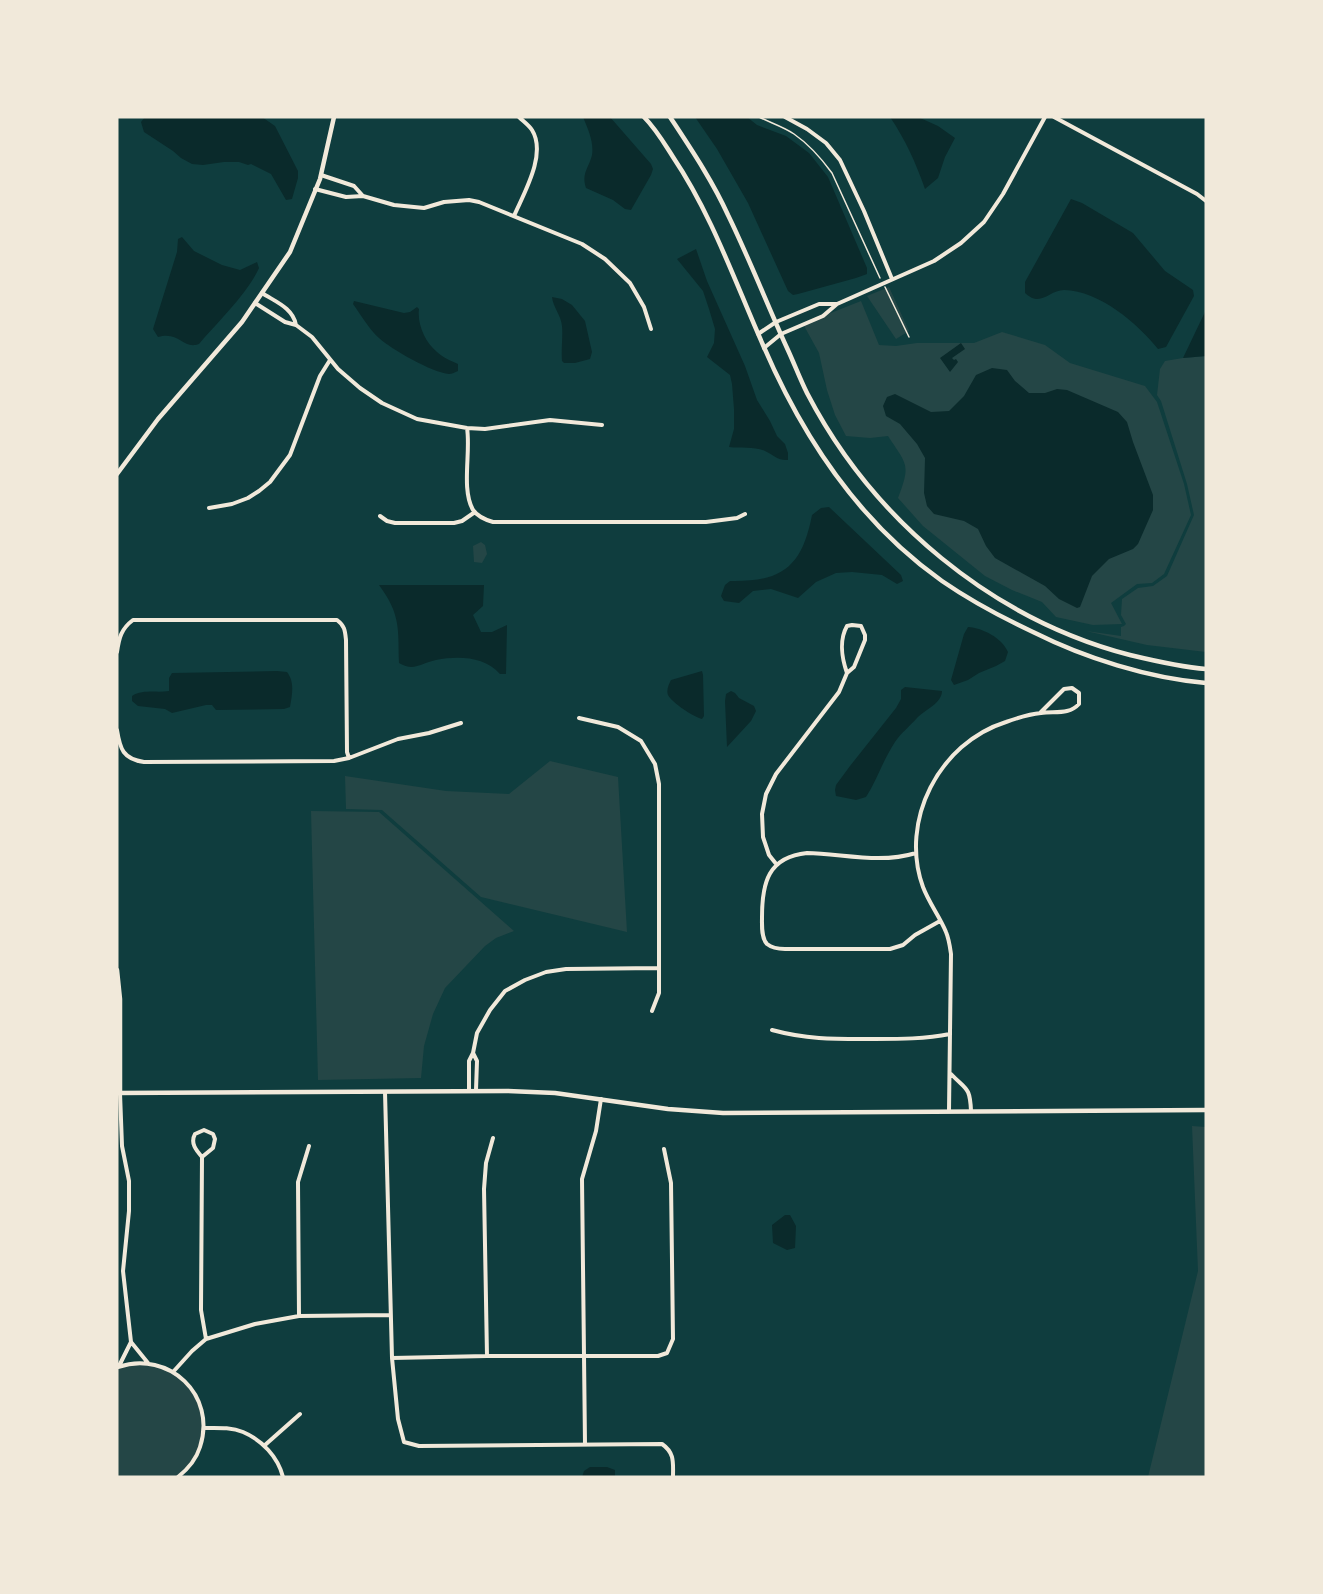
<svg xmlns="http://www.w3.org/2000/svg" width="1323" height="1594" font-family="'Exo 2',sans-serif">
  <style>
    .green { fill: #244646 }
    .water { fill: #0a2a2b }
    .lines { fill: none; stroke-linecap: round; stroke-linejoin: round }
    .path { stroke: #f1e9da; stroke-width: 1.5 }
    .minor { stroke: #f1e9da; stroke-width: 4 }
    .tertiary { stroke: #f1e9da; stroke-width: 4.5 }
  </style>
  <rect width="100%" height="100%" fill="#0f3d3e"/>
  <!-- green -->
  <path class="green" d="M889 287 909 331 896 339 867 296Z
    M861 301 879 345 896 346 917 343H974L1002 332 1045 345 1070 363 1145 386 1157 402 1184 484 1191 515 1164 574 1152 583 1137 584 1111 603 1122 624 1093 625 1056 617 1042 602 1012 590 985 576 923 526 898 498C911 464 907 465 888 436L870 438 846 436 835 415 827 390 819 353 803 324Z
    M1206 356V652L1147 645 1086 631 1121 636V627L1124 626 1126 624 1121 615 1122 599 1138 588 1153 586 1167 576 1194 515 1187 484 1161 401 1157 395 1160 369 1165 361 1183 358Z
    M481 542 485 545 487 554 482 563 474 562 473 546Z
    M550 761 618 777 627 932 481 897 382 810 346 809 345 776 446 791 509 794Z
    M311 811 379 812 514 931 496 938 485 946 445 988 433 1014 424 1046 421 1078 318 1080Z
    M1192 1126 1206 1127V1477H1148L1198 1271Z
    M149 1363 173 1372 196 1396 202 1411 204 1428 200 1448 190 1466 178 1477H117V1367Z"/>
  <!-- water -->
  <path class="water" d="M145 117H262L275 126 298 171V178L292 199 286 200 271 174 251 164 248 165 239 162H224L203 165 192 164 181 158 173 151 144 132 141 122Z
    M583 117H610L651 164 653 169 651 175 631 210 625 209 613 200 586 188C581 173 589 168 592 155 594 142 588 129 583 117Z
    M695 117H747L757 125 786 136 809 153 828 177 867 268V274L856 278 798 294 793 295 788 291 748 203 717 149Z
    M890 117H918L938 126 955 138 945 157 938 178 925 189C916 163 905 139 890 117Z
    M1071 199 1082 203 1133 233 1165 271 1193 290 1194 296 1166 347 1158 349C1137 323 1100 291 1064 290 1049 290 1041 308 1025 293V282Z
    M182 237 194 251 222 265 240 270 257 262 259 268C248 293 217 323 199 344 183 350 180 331 158 337L153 329 177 252 178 239Z
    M696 249 707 281 745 366 757 400 770 421 777 436 785 444 788 453V460C778 461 774 455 765 451 754 446 741 449 729 447L734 429V409L732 384 730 375 707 357 714 343 715 329 709 309 703 291 677 259Z
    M552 297 562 299 572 305 585 321 592 352 590 359 575 363H564L562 361C561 349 563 337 562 326 561 315 553 307 552 297Z
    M354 301 404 313 410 312 417 307 419 309C417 324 425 342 437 352 442 357 451 361 458 364V371C455 372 452 374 449 374 433 373 391 349 379 338 369 329 361 315 353 304Z
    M1206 310V356L1183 358 1204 314Z
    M961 343 965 349 952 358 954 360 956 359 958 362 950 372 940 358Z
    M992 368 1007 370 1015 381 1029 393H1045L1057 389 1067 390 1118 412 1127 422 1133 442 1153 495V510L1138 544 1133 549 1109 559 1092 576 1080 607 1077 608 1059 599 1045 586 995 558 986 546 978 529 964 521 934 514 927 506 924 493 925 458 917 444 900 424 886 416 883 406 887 397 895 394 931 412 949 411 964 396 976 375Z
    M829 507 901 575 903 581 897 584 882 575 852 572 836 573 816 582 798 598 771 589 753 591 739 603 724 601 721 596 725 585 730 581C782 582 802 567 812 515L821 508Z
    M379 585H484L483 606 473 615 481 632H492L507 625 506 674H500C484 656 458 656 436 660 421 663 414 672 399 663 398 628 401 615 379 585Z
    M968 627C983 628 1002 638 1008 652L1005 661 996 666 979 673 968 680 954 685 951 680 964 634Z
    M277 671 287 672C295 682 292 695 290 707L284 709 216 710 212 705H206L172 713 165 709 138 706 132 701V696C143 689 157 693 169 691V678L172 673Z
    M702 671 703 675 704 716 702 719C694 717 672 703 668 695 666 690 669 684 671 680Z
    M905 687 942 691C942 703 925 710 917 718 910 726 901 733 895 742 883 760 877 780 866 797L856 800 836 796 835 790 836 785 850 766 896 708 901 699V690Z
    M731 691 735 693 739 698 754 706 756 711 751 721 727 747 725 701 726 694Z
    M785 1215H790L796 1226 795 1248 787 1250 773 1243 772 1225Z
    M590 1467H607L615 1470V1477H582L584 1471Z"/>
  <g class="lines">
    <!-- path -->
    <path class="path" d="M759 117C771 123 784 127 794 134 810 145 821 158 832 173L880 278
      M885 287 909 337"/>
    <!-- minor -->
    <path class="minor" d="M785 117 807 129 826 143 840 160 864 211 892 279
      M1054 117 1197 194 1206 201
      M315 189 346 197 363 196 354 186 321 175
      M363 196 394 205 424 208 444 202 469 200 479 202 582 244 605 259 630 283 644 307 651 329
      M514 216C524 193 547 154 532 130 529 125 523 121 519 117
      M255 303 285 322 296 325C293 308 276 302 262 293
      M296 325 312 337 338 369 360 388 382 403 417 419 467 428 485 429 550 420 602 425
      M758 334 776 322 819 304H836
      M764 348 781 334 823 316 837 304 934 261 961 243 984 222 1003 194 1045 117
      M467 428C471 452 461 489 473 510 478 517 486 520 493 522H706L737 518 745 514
      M209 508 232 504 248 498 259 491 270 482 290 455 320 376 330 360
      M380 516 387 521 395 523H454L462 521 475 512
      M117 652C119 638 121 629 133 620H337C345 626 345 631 346 640L347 752 349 758
      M579 718 618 727 641 741 655 764 659 784V993L652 1011
      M117 730C120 749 123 759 144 762L334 761 349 758 398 739 429 733 461 723
      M916 853C880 864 844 854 807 853 768 857 762 883 762 917 762 925 761 938 767 944 772 948 779 949 785 949H890L903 945 915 935 940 921
      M777 865 769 855 763 837 762 814 766 794 776 774 839 692 847 673 854 667 865 640V635L861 626 852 625 847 626C839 640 842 659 847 673
      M772 1030C809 1040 837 1039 875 1039 900 1039 925 1039 950 1034
      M473 1053 477 1061 476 1090
      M951 1074C966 1090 970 1086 971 1111
      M469 1091V1061L473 1053 477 1033 490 1010 505 991 525 980 546 972 566 969 659 968
      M385 1092 392 1358 398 1419 404 1442 419 1446 662 1444C675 1453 673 1463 673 1477
      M949 1111 951 954C950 947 949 939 946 932 940 917 929 903 923 887 899 821 939 743 1006 722 1017 718 1030 714 1041 713 1055 711 1069 715 1079 704V693L1072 688 1064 689 1040 713
      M202 1157 213 1148 215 1139 213 1134 204 1130 195 1134C190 1143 196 1150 202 1157L201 1310 206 1339
      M299 1316 298 1182 309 1146
      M131 1342 148 1363
      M487 1356 484 1189 486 1163 493 1138
      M392 1358 487 1356H658L667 1353 673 1339 671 1183 664 1149
      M119 1366 131 1342 123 1271 129 1211V1181L122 1146 120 1093
      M118 1367C169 1350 217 1395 200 1447 196 1460 188 1469 178 1477
      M173 1372 192 1351 206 1339 255 1324 299 1316 390 1315
      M204 1428C217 1428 231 1427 243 1432 262 1440 278 1457 283 1477
      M585 1444 582 1179 596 1131 601 1099
      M265 1445 300 1414"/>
    <!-- tertiary -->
    <path class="tertiary" d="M644 117C656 129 664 143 673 157 712 215 735 282 763 345 802 436 860 523 942 581 971 601 1001 617 1033 632 1085 658 1148 678 1206 683
      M670 117C691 149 712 180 728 215 749 258 767 304 787 348 794 363 800 379 807 393 873 520 992 619 1130 655 1155 661 1180 667 1206 669
      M117 474 158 419 242 322 290 252 320 179 334 117
      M117 970 120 999V1093
      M117 1093 508 1091 555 1093 668 1109 723 1113 1206 1110"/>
  </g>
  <!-- border -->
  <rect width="1323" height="1594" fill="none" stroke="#f1e9da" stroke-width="237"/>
</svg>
